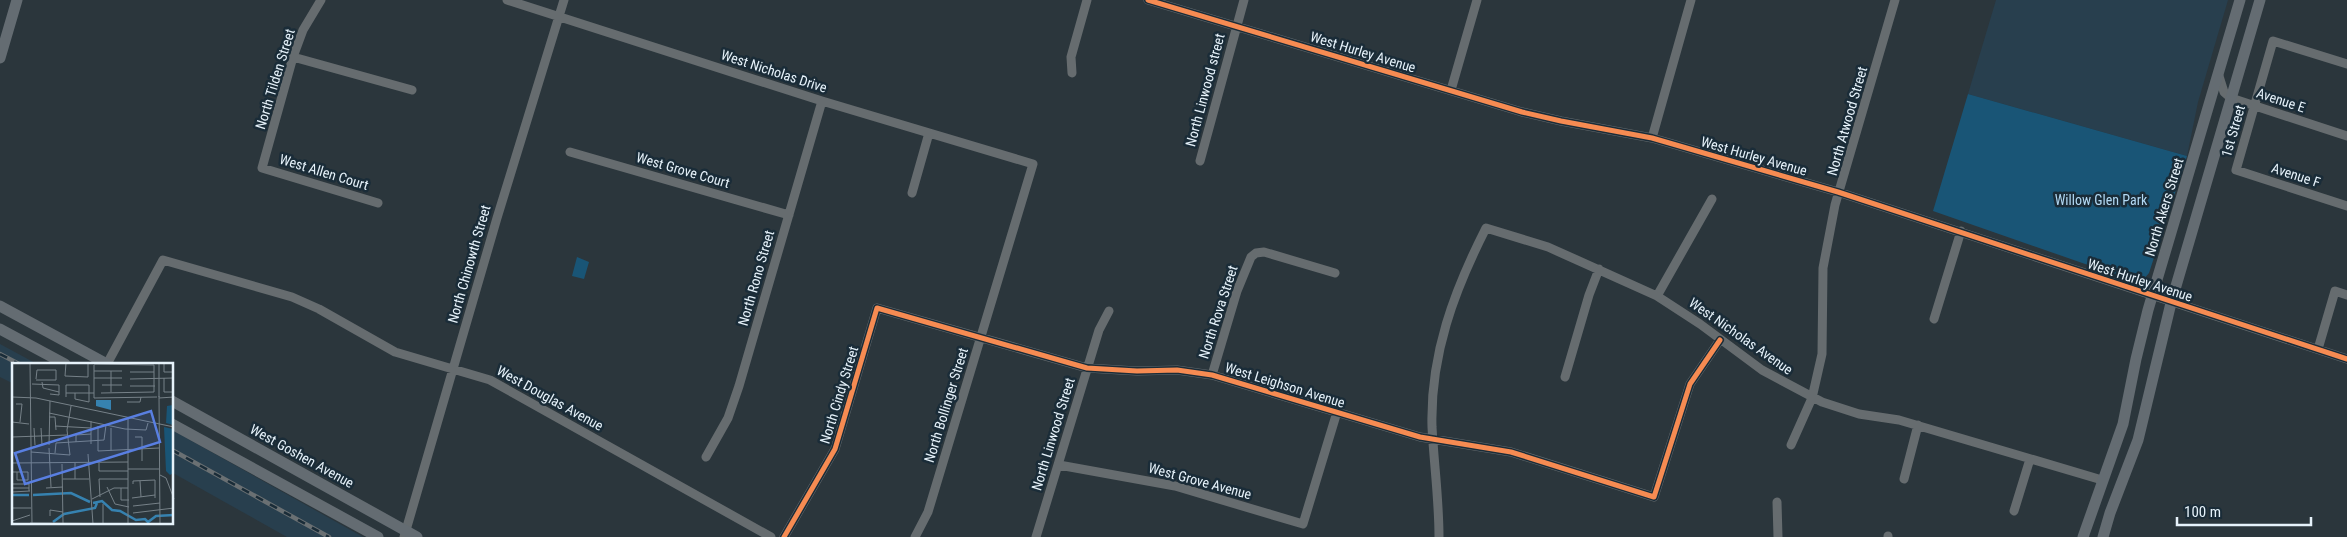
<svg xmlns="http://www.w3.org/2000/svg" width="2347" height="537" font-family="'Roboto Condensed',sans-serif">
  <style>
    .built { fill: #283f4e }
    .green { fill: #195576 }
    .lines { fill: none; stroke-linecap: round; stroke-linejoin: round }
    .minor { stroke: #666c6f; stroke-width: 9 }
    .major { stroke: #646c72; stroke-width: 11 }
    .rail-casing { stroke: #6a7073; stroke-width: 4.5 }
    .rail { stroke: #1a2c38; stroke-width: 2.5; stroke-dasharray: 8; stroke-linecap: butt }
    .cycleway-casing { stroke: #1a2c38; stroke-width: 8 }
    .cycleway { stroke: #f68b52; stroke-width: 5 }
    .labels { text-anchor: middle; stroke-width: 5; stroke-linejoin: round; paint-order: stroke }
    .street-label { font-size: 14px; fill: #e6f2fa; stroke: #1a2c38 }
    .park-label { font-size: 14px; fill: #b2d9f4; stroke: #1a2c38 }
    .inset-river { fill: none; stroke: #3682b0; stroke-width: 2.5 }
    .inset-road { fill: none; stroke: #768188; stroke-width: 1 }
    .view { fill: #597fe2; fill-opacity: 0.15; stroke: #597fe2; stroke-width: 2.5 }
    .inset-edge { fill: none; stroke: #e6f2fa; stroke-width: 2.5 }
  </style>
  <rect width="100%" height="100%" fill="#2b363c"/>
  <!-- built -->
  <path class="built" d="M1996 0H2228L2198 102 2187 156 1968 94Z
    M0 344 37 364H14V384L0 377Z
    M172 430 363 537H287L173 473Z"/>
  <!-- green -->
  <path class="green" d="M1968 94 2187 156 2149 273 2143 280 2134 281 1933 211Z
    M577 257 589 262 584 279 572 276Z"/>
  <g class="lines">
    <!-- minor -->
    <path class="minor" d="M321 0 303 30 293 57 262 168 378 203
      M507 0 822 101 1033 164 928 512 915 537
      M1148 0 1522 112 1561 121 1652 138 1838 192 2347 359
      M293 57 412 90
      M2347 64 2273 41 2236 170 2347 206
      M1072 73 1071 57 1087 0
      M2219 76 2224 92 2231 98 2347 136
      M1451 90 1477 0
      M1652 138 1691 0
      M570 152 789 215
      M1200 161 1244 0
      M912 193 929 133
      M1657 296 1712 199
      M1934 319 1961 231
      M2318 349 2335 291 2347 295
      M107 364 163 260 292 297 319 309 395 352 490 380 771 537
      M1212 375 1237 291 1251 257 1256 253 1264 252 1335 273
      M1565 377 1589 295 1599 269
      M1791 445 1812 398 1822 354 1823 268 1835 205 1895 0
      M706 457 728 418 739 386 822 101
      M1059 465 1175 486 1303 524 1337 412
      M1904 479 1918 425
      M1777 502 1778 537
      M2014 511 2030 459
      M404 537 497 218 564 0
      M784 537 835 449 877 308 1087 368 1137 371 1177 370 1212 375 1420 437 1511 452 1654 497 1690 384 1720 340
      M1036 537 1099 330 1109 311
      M1439 537C1439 500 1434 464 1432 427 1430 355 1454 291 1486 228L1548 247 1657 296 1700 324 1762 370 1822 402 1859 414 1899 420 2102 480
      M1888 537V536"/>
    <!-- major -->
    <path class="major" d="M0 58 17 0
      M0 306 107 364
      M0 329 65 364
      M172 401 417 537
      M172 424 378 537
      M2083 537 2123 424 2136 359 2148 310 2240 0
      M2103 537 2110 513 2138 440 2171 303 2260 0"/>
    <defs>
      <path id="rail" d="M0 354 19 364
        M172 450 329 537"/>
    </defs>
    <!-- rail casing -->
    <use href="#rail" class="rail-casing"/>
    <!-- rail -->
    <use href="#rail" class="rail"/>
    <defs>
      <path id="cycleway" d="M1148 0 1522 112 1561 121 1652 138 1838 192 2347 359
        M784 537 835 449 877 308 1087 368 1137 371 1177 370 1212 375 1420 437 1511 452 1654 497 1690 384 1720 340"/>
    </defs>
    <!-- cycleway casing -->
    <use href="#cycleway" class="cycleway-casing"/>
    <!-- cycleway -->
    <use href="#cycleway" class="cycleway"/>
  </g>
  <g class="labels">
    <!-- street labels -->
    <g class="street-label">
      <text transform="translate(1363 52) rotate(17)" y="5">West Hurley Avenue</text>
      <text transform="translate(774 71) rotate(18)" y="5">West Nicholas Drive</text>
      <text transform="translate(275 79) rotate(-73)" y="5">North Tilden Street</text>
      <text transform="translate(1205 90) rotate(-75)" y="5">North Linwood street</text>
      <text transform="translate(2281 100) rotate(18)" y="5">Avenue E</text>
      <text transform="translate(1847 121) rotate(-74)" y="5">North Atwood Street</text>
      <text transform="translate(2233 131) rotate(-74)" y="5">1st Street</text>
      <text transform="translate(1754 156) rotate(16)" y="5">West Hurley Avenue</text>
      <text transform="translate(683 170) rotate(16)" y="5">West Grove Court</text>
      <text transform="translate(324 172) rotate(17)" y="5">West Allen Court</text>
      <text transform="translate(2296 175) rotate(18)" y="5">Avenue F</text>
      <text transform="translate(2164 207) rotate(-73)" y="5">North Akers Street</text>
      <text transform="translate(469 264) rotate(-74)" y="5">North Chinowth Street</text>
      <text transform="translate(756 278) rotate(-74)" y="5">North Rono Street</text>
      <text transform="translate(2140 280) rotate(18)" y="5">West Hurley Avenue</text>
      <text transform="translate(1218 312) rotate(-72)" y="5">North Rova Street</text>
      <text transform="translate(1741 336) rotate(35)" y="5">West Nicholas Avenue</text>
      <text transform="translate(1285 385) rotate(17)" y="5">West Leighson Avenue</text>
      <text transform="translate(839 395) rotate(-73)" y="5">North Cindy Street</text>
      <text transform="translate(550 398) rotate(29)" y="5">West Douglas Avenue</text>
      <text transform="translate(946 405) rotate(-73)" y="5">North Bollinger Street</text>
      <text transform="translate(1053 434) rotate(-73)" y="5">North Linwood Street</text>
      <text transform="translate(302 456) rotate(29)" y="5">West Goshen Avenue</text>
      <text transform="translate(1200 481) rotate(15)" y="5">West Grove Avenue</text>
    </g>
    <!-- park labels -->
    <g class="park-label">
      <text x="2101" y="205">Willow Glen Park</text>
    </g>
  </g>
  <!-- overview -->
  <g transform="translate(12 363)">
    <rect width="161" height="161" fill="#2b363c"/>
    <path d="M161 42H162L161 62 154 60 155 43ZM152 64 161 66V110L158 112 154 108Z" fill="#195576"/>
    <path d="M99 37V47L84 43V37Z" fill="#3682b0"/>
    <path class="inset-river" d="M0 132H17M21 132 59 130 78 139M81 140 90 138 100 147 108 148 124 157 133 156 136 159 144 153 162 152M41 159 52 151 83 145 85 140"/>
    <path class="inset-road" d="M18 0 20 161M54 0 53 13 76 14V0M152 0V9H162M82 1 142 2V29L89 30M82 2V35L145 34M82 8H110M118 9H142M82 15H110M152 15V29H162M118 16 162 15M24 17H44V7H25L24 16M30 19 31 25 47 29M20 21 47 22V32L38 31M90 22H110M118 23H143M99 29V8M54 30H82M147 33 148 161M0 34 24 35 162 64M54 34V22H77V39L63 36V30M147 34V0M147 35 162 34M115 39H128L129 34M4 41H10L8 59M37 50 113 66 134 67 136 60M37 54H43L44 67M0 59 17 61M43 63 79 65M86 63V88L147 85M22 65 23 82M29 65 30 82M0 74 55 72M123 74H130V98M64 79V72L79 71M79 81V58M37 82 38 38M37 85 39 124M99 88V65M19 89 58 92 55 67 59 43M43 90 44 80 92 77 94 62M76 91 81 161M0 100 116 99M63 100V116M87 100V108H116M50 101 51 160M116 106H147M0 109H16V117H5V109M148 112 154 115 162 136M51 116H77M128 118 129 134M0 121H17V128M121 121V118L143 117V135M95 124 103 141 117 144M0 125H17M34 125 51 124M109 125V137H117M0 129 18 128M88 134 87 116H116M120 135 143 132M80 136 102 125H116M91 141V160M121 143 148 140M0 145H19M121 150 162 145M38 153V147L51 149M0 158 18 152M18 160 135 161M116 161V55"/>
    <path class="view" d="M139 48 148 79 13 121 3 90Z"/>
    <rect width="161" height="161" class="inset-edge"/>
  </g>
  <!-- scale -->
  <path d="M2177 517v8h134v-8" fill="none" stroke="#e6f2fa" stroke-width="2.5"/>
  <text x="2184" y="517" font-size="15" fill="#e6f2fa" stroke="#1a2c38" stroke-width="4" paint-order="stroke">100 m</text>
</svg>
